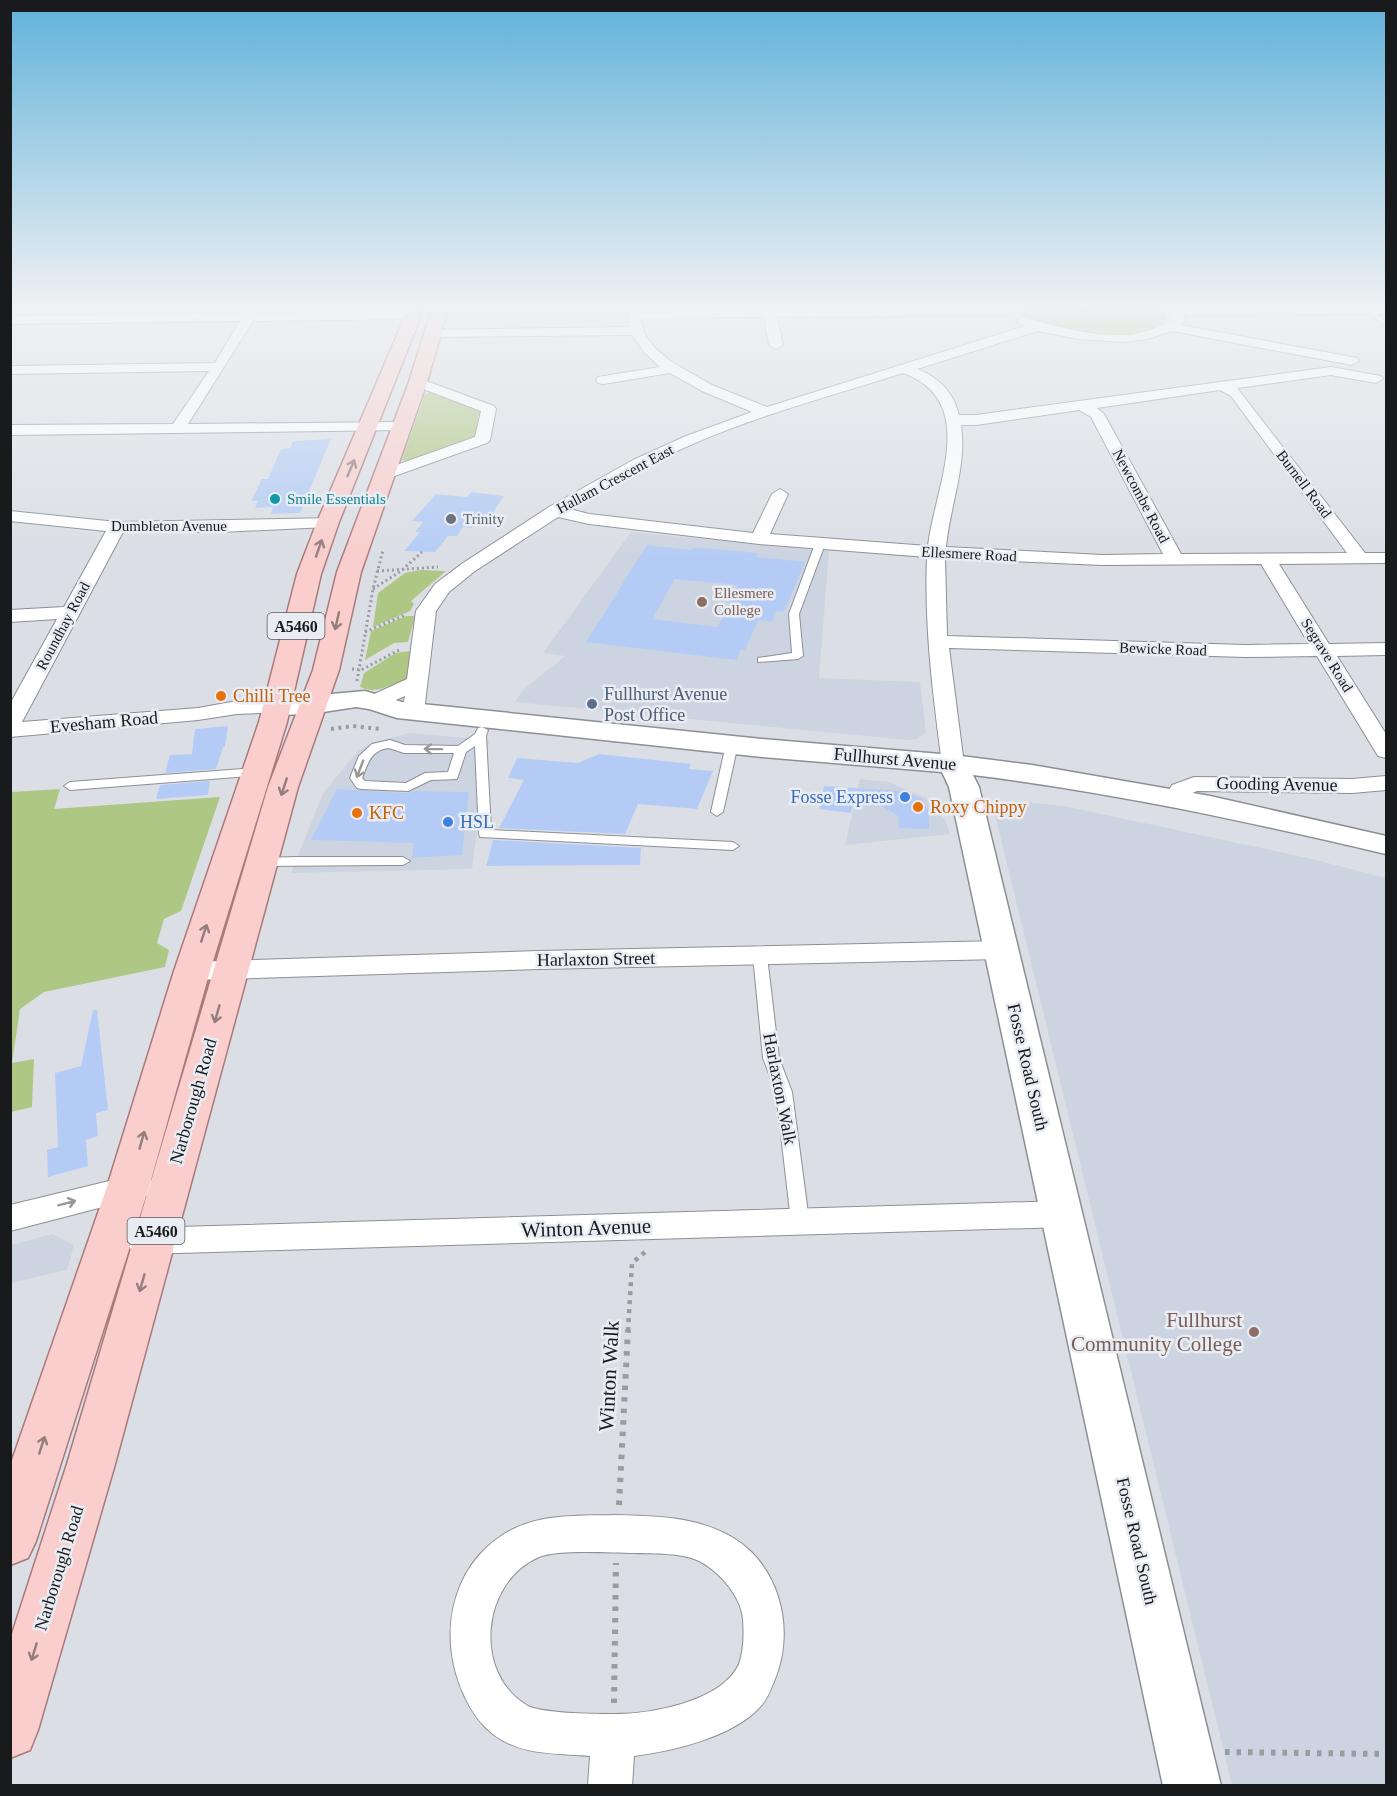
<svg xmlns="http://www.w3.org/2000/svg" width="1397" height="1796" font-family="Georgia,serif">
  <style>
    .built { fill: #cdd4e1 }
    .green { fill: #aec784 }
    .building { fill: #b4ccf5; fill-rule: evenodd }
    .lines { fill: none; stroke-linecap: round; stroke-linejoin: round }
    .lane-casing { stroke: #8c8f95; stroke-width: 2 }
    .street-casing { stroke: #8c8f95; stroke-width: 2 }
    .secondary-casing { stroke: #8c8f95; stroke-width: 3 }
    .primary-casing { stroke: #a87a7a; stroke-width: 3 }
    .path-far4 { stroke: #999ca1; stroke-width: 2; stroke-dasharray: 1.5 2; stroke-linecap: butt }
    .path-far3 { stroke: #999ca1; stroke-width: 3; stroke-dasharray: 2 3; stroke-linecap: butt }
    .path-far2 { stroke: #999ca1; stroke-width: 4; stroke-dasharray: 3 4.5; stroke-linecap: butt }
    .path-far1 { stroke: #999ca1; stroke-width: 4.5; stroke-dasharray: 4 5; stroke-linecap: butt }
    .path { stroke: #999ca1; stroke-width: 6; stroke-dasharray: 4.5 7; stroke-linecap: butt }
    .lane { fill: #fff; fill-rule: evenodd }
    .street { fill: #fff; fill-rule: evenodd }
    .secondary { fill: #fff; fill-rule: evenodd }
    .primary { fill: #f9cecd; fill-rule: evenodd }
    .oneway { stroke: #947d7d }
    .oneway2 { stroke: #989899 }
    .culture-dot { fill: #0f9aa8; stroke: #e9ecf2; stroke-width: 2 }
    .worship-dot { fill: #6b7280; stroke: #e9ecf2; stroke-width: 2 }
    .education-dot { fill: #8d6e63; stroke: #e9ecf2; stroke-width: 2 }
    .food-dot { fill: #e8710a; stroke: #e9ecf2; stroke-width: 2 }
    .service-dot { fill: #5c6f8a; stroke: #e9ecf2; stroke-width: 2 }
    .shop-dot { fill: #3f7fe0; stroke: #e9ecf2; stroke-width: 2 }
    .labels { text-anchor: middle; stroke-width: 5; stroke-linejoin: round; paint-order: stroke }
    .far-street-label { font-size: 15px; fill: #191a1c; stroke: #e9ecf2 }
    .far-culture-label { font-size: 15px; fill: #0d838f; stroke: #e9ecf2; text-anchor: start }
    .far-worship-label { font-size: 15px; fill: #5b616d; stroke: #e9ecf2; text-anchor: start }
    .far-education-label { font-size: 15px; fill: #785e54; stroke: #e9ecf2; text-anchor: start }
    .shield { fill: #e9ecf2; stroke: #57595c; stroke-width: 1.5 }
    .shield-label { font-size: 16px; font-weight: bold; fill: #191a1c }
    .service-label { font-size: 18px; fill: #4e5e75; stroke: #e9ecf2; text-anchor: start }
    .food-label { font-size: 18px; fill: #c56008; stroke: #e9ecf2; text-anchor: start }
    .street-label { font-size: 18px; fill: #191a1c; stroke: #e9ecf2 }
    .shop-label { font-size: 18px; fill: #366cbe; stroke: #e9ecf2; text-anchor: end }
    .near-street-label { font-size: 21px; fill: #191a1c; stroke: #e9ecf2 }
    .near-education-label { font-size: 21px; fill: #785e54; stroke: #e9ecf2; text-anchor: end }
  </style>
  <rect width="100%" height="100%" fill="#dbdfe5"/>
  <!-- built -->
  <path class="built" d="M631 532 829 551 819 678 920 682 926 732 917 739 907 740 515 702 523 690 565 656 543 653Z
    M409 733 489 740 472 869 291 873 323 793 358 751 374 742Z
    M860 779 889 782 926 798 946 821 950 834 845 845Z
    M1016 801 1064 806 1308 858 1386 878V1785H1232L994 811Z
    M52 1234 74 1245 67 1270 11 1283V1245Z"/>
  <!-- green -->
  <path class="green" d="M1019 305H1157L1167 316C1157 349 1041 332 1021 314Z
    M434 392 480 411 474 440 411 462 402 460 425 394Z
    M420 570 446 571 411 601 414 604 410 611 373 627 378 593 405 573Z
    M406 616H415L408 642 394 643 365 660 371 631Z
    M410 651 407 678 395 688 391 685C380 690 372 692 360 687L364 673 396 653Z
    M60 789 54 809 220 797 181 911 164 919 157 943 169 950 165 967 44 992 20 1009 12 1063 34 1059 32 1107 11 1112V792Z"/>
  <!-- building -->
  <path class="building" d="M331 439 300 513 271 514 273 507 255 508 258 501H251L262 479H268L281 449 290 448 293 441Z
    M471 492 504 496 492 514H484L472 528 463 527 457 536H448L435 552 404 551 420 532H415L423 522 412 521 436 494 467 497Z
    M647 545 691 550 693 547 758 553 756 557 805 562 784 612 777 611 772 622 758 620 745 650 741 649 736 660 586 642ZM675 579 738 585 718 627 652 619Z
    M228 726 225 747H223L216 769 165 773 170 755 192 754 195 729Z
    M599 754 691 764 689 769 713 771 697 809 638 804 625 834 499 828 524 780 508 778 517 758 578 763Z
    M210 781 208 795 156 799 160 785Z
    M824 786 900 791 922 799 929 811V829L899 828 898 816 856 791 851 813 819 809Z
    M337 789 408 793 414 791 469 792 462 855 412 858 414 843 311 840Z
    M493 840 641 848 640 865 486 866Z
    M93 1010H97L108 1110 96 1113 98 1136 86 1140 88 1166 48 1177 47 1150 58 1147 55 1073 81 1066Z"/>
  <g class="lines">
    <defs>
      <path id="lane" d="M1367 309H1371L1386 322V327L1367 311Z
        M820 541 825 544 799 614 803 656 798 659 758 662V658L792 653 789 614 815 544Z
        M482 727 488 730 486 736 491 830 733 842 739 846 733 850 480 837 479 834 475 746 466 752 457 779 431 780 408 791 361 789 357 788 350 778 359 756 372 744 390 740 405 745 458 746 475 734 478 728ZM389 748 404 753H454L448 772 425 773 406 783 365 781 362 778C368 763 371 750 389 748Z
        M732 740 738 744 723 812 717 816 711 812 726 744Z
        M257 768 261 769 263 772 261 775 70 790 64 786 70 782Z
        M297 857H403L410 861 403 865H385L262 866 255 862 262 858Z
        M760 951 767 956 779 1058 792 1092 809 1221 806 1226 800 1228 794 1226 791 1221 776 1092 763 1058 753 956Z"/>
      <path id="street" d="M249 305H261L257 313 412 311 418 315 412 319 253 321 188 424 400 422 405 424 408 427 405 430 10 435V425L173 424 209 371 10 374V366L215 363 240 321 10 324V316L244 313Z
        M762 305H774L775 309 1010 307 1016 311 1010 315 777 317 783 345 776 349 769 345 764 317 640 318 644 333 654 347 670 361 712 385 767 407 1025 326 1016 321 1022 317C1069 329 1127 349 1171 320L1170 311 1176 307 1386 306V314L1184 315V321L1181 325 1357 358 1359 361 1352 365 1172 331 1147 339 1125 342 1079 339 1038 331 917 369C940 378 953 392 959 415H976L1331 367 1381 376 1383 379 1376 383 1331 375 1237 388 1365 553H1386V563L1279 564 1329 644 1386 643V655L1337 656 1386 734V758L1378 756 1375 751 1317 656 1245 657 949 648 964 764 961 769 953 771 945 769 942 764C933 695 924 626 927 557L759 544 589 524 558 517 475 571 449 592 436 611 424 712 421 717 413 718 405 717 402 712 405 696C393 701 382 708 370 704L366 700 370 696 407 679 416 611 435 584 463 563 549 507 633 460 686 436 752 412 702 391 670 373 603 384 598 383 596 380 598 377 660 367 644 352 632 335 433 337 428 336 426 333 428 330 629 327 627 314 633 310 762 309ZM903 373C981 401 934 489 928 546L770 534 788 494 780 489 772 494 753 533 589 514 570 509C611 486 651 462 695 443 762 414 834 395 903 373ZM1220 390 1231 396 1347 553 1181 554 1104 414 1097 408ZM1079 410 1091 417 1163 554 1102 555 946 547C950 505 967 467 961 425H976ZM945 558 1102 565 1261 564 1309 644 1245 645 947 636Z
        M418 378 494 406 496 409 490 440 487 443 389 478H377L375 475 377 472 475 437 481 411 413 385 411 382 413 379Z
        M10 511 117 522 334 518 337 522 334 526 328 527 220 532H123L22 722 198 708 237 701 285 702 288 707 285 712 237 714 198 720 10 737V704L57 619 10 622V610L64 607 106 531 10 521Z
        M1386 776V790L1352 793 1197 791 1190 794 1184 804 1176 806 1168 804 1164 799 1172 785 1194 777 1352 779Z
        M1001 941 1010 944 1014 950 1010 956 1001 959 539 969 192 980 182 977 178 971 182 965 192 962 539 951Z
        M138 1174 149 1177 154 1186 149 1195 10 1231V1205Z
        M1063 1201 1074 1205 1079 1214 1074 1223 1063 1227 143 1254 131 1250 127 1241 131 1232 143 1228Z
        M615 1515C652 1516 692 1516 726 1534 779 1560 796 1628 775 1679 771 1689 767 1700 760 1707 733 1737 673 1751 634 1756L632 1786H588L590 1756C557 1753 523 1756 494 1735 480 1724 471 1711 464 1695 438 1639 449 1569 504 1534 538 1513 577 1516 615 1515ZM634 1553C655 1554 682 1552 701 1562 721 1573 741 1597 743 1619 744 1633 744 1650 739 1664 721 1703 647 1715 609 1714 592 1714 541 1713 528 1706 472 1674 481 1582 539 1557 558 1549 612 1553 634 1553Z"/>
      <path id="secondary" d="M365 691 402 702 762 739 953 755 1032 765 1210 796 1386 836V854C1250 822 1113 792 973 775L979 787 1221 1786H1163L949 787 942 772 762 757 397 718 369 709 356 707 310 714 277 715 267 713 263 707 267 701 277 699Z"/>
      <path id="primary" d="M407 305H423L417 326 339 522 321 574 287 722 210 971 149 1187 36 1541 28 1558 10 1565V1466L107 1187 174 971 259 722 297 574 317 522 401 326Z
        M433 305H449L427 382 361 572 339 670 298 787 115 1464 38 1730 30 1750 10 1758V1640L67 1464 268 787 313 670 337 572 409 382Z"/>
    </defs>
    <!-- lane casing -->
    <use href="#lane" class="lane-casing"/>
    <!-- street casing -->
    <use href="#street" class="street-casing"/>
    <!-- secondary casing -->
    <use href="#secondary" class="secondary-casing"/>
    <!-- primary casing -->
    <use href="#primary" class="primary-casing"/>
    <!-- path-far4 -->
    <path class="path-far4" d="M1073 316 1109 305"/>
    <!-- path-far3 -->
    <path class="path-far3" d="M377 571 438 567
      M373 589 401 571 422 552
      M365 632 405 615
      M352 669 361 670 399 650
      M357 681 373 589 383 550"/>
    <!-- path-far2 -->
    <path class="path-far2" d="M331 729 353 726 380 729"/>
    <!-- path-far1 -->
    <path class="path-far1" d="M628 1331 632 1263 645 1252"/>
    <!-- path -->
    <path class="path" d="M619 1505 628 1330
      M614 1703 616 1563
      M1225 1752 1386 1754"/>
    <!-- lane -->
    <use href="#lane" class="lane"/>
    <!-- street -->
    <use href="#street" class="street"/>
    <!-- secondary -->
    <use href="#secondary" class="secondary"/>
    <!-- primary -->
    <use href="#primary" class="primary"/>
  </g>
  <!-- one-way arrows -->
  <defs><path id="oneway-shaft" d="M-6 0H5M1.5-3L5.5 0L1.5 3" fill="none" stroke-width="1.6" stroke-linecap="round" stroke-linejoin="round" transform="scale(1.5)"/></defs>
  <g class="oneway">
    <use href="#oneway-shaft" transform="translate(351 468) rotate(-67)"/>
    <use href="#oneway-shaft" transform="translate(319 548) rotate(-71)"/>
    <use href="#oneway-shaft" transform="translate(337 621) rotate(103)"/>
    <use href="#oneway-shaft" transform="translate(284 787) rotate(108)"/>
    <use href="#oneway-shaft" transform="translate(204 933) rotate(-72)"/>
    <use href="#oneway-shaft" transform="translate(217 1014) rotate(106)"/>
    <use href="#oneway-shaft" transform="translate(142 1140) rotate(-74)"/>
    <use href="#oneway-shaft" transform="translate(142 1283) rotate(106)"/>
    <use href="#oneway-shaft" transform="translate(42 1445) rotate(-72)"/>
    <use href="#oneway-shaft" transform="translate(34 1652) rotate(107)"/>
  </g>
  <g class="oneway2">
    <use href="#oneway-shaft" transform="translate(433 749) rotate(-179)"/>
    <use href="#oneway-shaft" transform="translate(360 769) rotate(111)"/>
    <use href="#oneway-shaft" transform="translate(67 1203) rotate(-15)"/>
  </g>
  <!-- sky -->
  <linearGradient id="sky" x2="0" y2="1"><stop stop-color="#61b1da"/><stop offset="0.55" stop-color="#eff1f3"/><stop offset="1" stop-color="#eff1f3" stop-opacity="0"/></linearGradient>
  <rect width="1397" height="557" fill="url(#sky)"/>
  <!-- markers -->
  <circle class="culture-dot" cx="275" cy="499" r="6"/>
  <circle class="worship-dot" cx="451" cy="519" r="6"/>
  <g class="education-dot">
    <circle cx="702" cy="602" r="6"/>
    <circle cx="1254" cy="1332" r="6"/>
  </g>
  <g class="food-dot">
    <circle cx="221" cy="696" r="6"/>
    <circle cx="918" cy="807" r="6"/>
    <circle cx="357" cy="813" r="6"/>
  </g>
  <circle class="service-dot" cx="592" cy="704" r="6"/>
  <g class="shop-dot">
    <circle cx="905" cy="797" r="6"/>
    <circle cx="448" cy="822" r="6"/>
  </g>
  <g class="labels">
    <!-- far-street labels -->
    <g class="far-street-label">
      <text transform="translate(615 479) rotate(-28)" y="5">Hallam Crescent East</text>
      <text transform="translate(1304 484) rotate(53)" y="5">Burnell Road</text>
      <text transform="translate(1141 496) rotate(62)" y="5">Newcombe Road</text>
      <text x="169" y="531">Dumbleton Avenue</text>
      <text transform="translate(969 554) rotate(3)" y="5">Ellesmere Road</text>
      <text transform="translate(63 626) rotate(-62)" y="5">Roundhay Road</text>
      <text transform="translate(1163 649) rotate(2)" y="5">Bewicke Road</text>
      <text transform="translate(1327 655) rotate(58)" y="5">Segrave Road</text>
    </g>
    <!-- far-culture labels -->
    <g class="far-culture-label">
      <text x="287" y="504">Smile Essentials</text>
    </g>
    <!-- far-worship labels -->
    <g class="far-worship-label">
      <text x="463" y="524">Trinity</text>
    </g>
    <!-- far-education labels -->
    <g class="far-education-label">
      <text x="714" y="598">Ellesmere<tspan x="714" dy="17">College</tspan></text>
    </g>
    <!-- shield labels -->
    <g class="shield">
      <rect x="267.5" y="613" width="57" height="26" rx="4.5"/>
      <rect x="127.5" y="1218" width="57" height="26" rx="4.5"/>
    </g>
    <g class="shield-label">
      <text x="296" y="632">A5460</text>
      <text x="156" y="1237">A5460</text>
    </g>
    <!-- service labels -->
    <g class="service-label">
      <text x="604" y="700">Fullhurst Avenue<tspan x="604" dy="21">Post Office</tspan></text>
    </g>
    <!-- food labels -->
    <g class="food-label">
      <text x="233" y="702">Chilli Tree</text>
      <text x="930" y="813">Roxy Chippy</text>
      <text x="369" y="819">KFC</text>
    </g>
    <!-- street labels -->
    <g class="street-label">
      <text transform="translate(104 722) rotate(-5)" y="6">Evesham Road</text>
      <text transform="translate(895 759) rotate(5)" y="6">Fullhurst Avenue</text>
      <text transform="translate(1277 784) rotate(1)" y="6">Gooding Avenue</text>
      <text transform="translate(596 959) rotate(-1)" y="6">Harlaxton Street</text>
      <text transform="translate(1028 1067) rotate(77)" y="6">Fosse Road South</text>
      <text transform="translate(780 1089) rotate(79)" y="6">Harlaxton Walk</text>
      <text transform="translate(193 1101) rotate(-74)" y="6">Narborough Road</text>
      <text transform="translate(1137 1541) rotate(77)" y="6">Fosse Road South</text>
      <text transform="translate(59 1568) rotate(-73)" y="6">Narborough Road</text>
    </g>
    <!-- shop labels -->
    <g class="shop-label">
      <text x="893" y="803">Fosse Express</text>
      <text x="460" y="828" text-anchor="start">HSL</text>
    </g>
    <!-- near-street labels -->
    <g class="near-street-label">
      <text transform="translate(586 1228) rotate(-2)" y="7">Winton Avenue</text>
      <text transform="translate(609 1376) rotate(-87)" y="7">Winton Walk</text>
    </g>
    <!-- near-education labels -->
    <g class="near-education-label">
      <text x="1242" y="1327">Fullhurst<tspan x="1242" dy="24">Community College</tspan></text>
    </g>
  </g>
  <!-- border -->
  <rect width="1397" height="1796" fill="none" stroke="#191a1c" stroke-width="24"/>
</svg>
